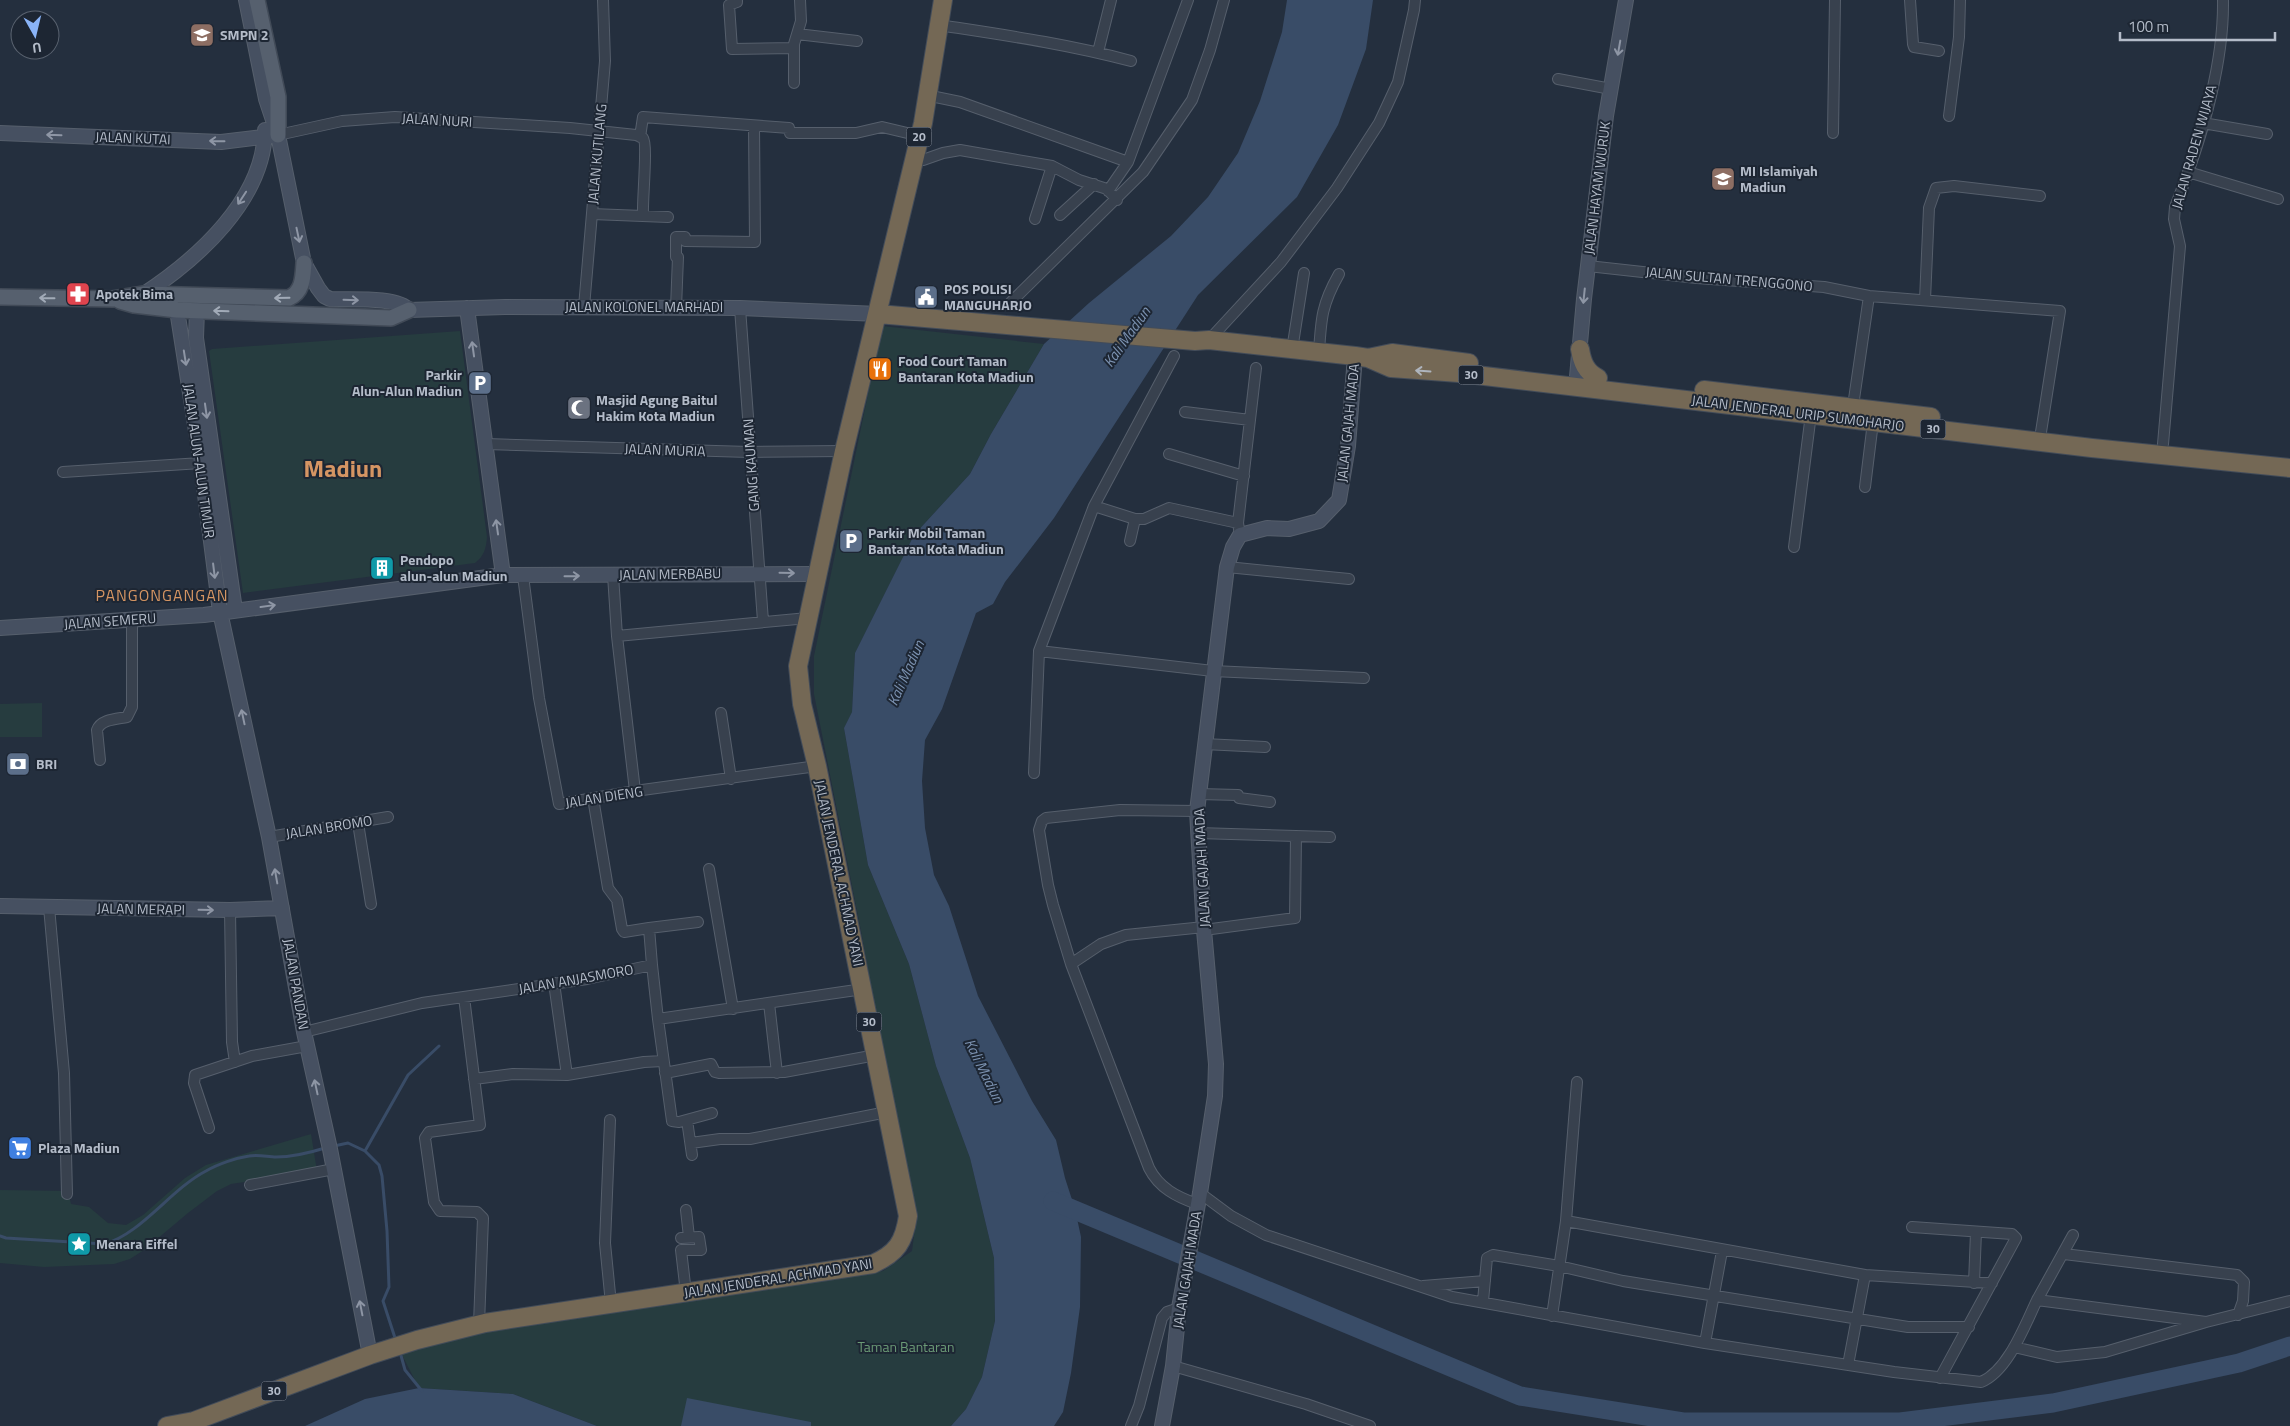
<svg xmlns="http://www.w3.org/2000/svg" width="2290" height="1426" font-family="'Titillium Web',sans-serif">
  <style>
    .green { fill: #263c3f }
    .water { fill: #394c67 }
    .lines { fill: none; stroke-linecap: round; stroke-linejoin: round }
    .stream { stroke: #394c67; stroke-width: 3 }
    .river { stroke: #394c67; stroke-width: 19 }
    .street-casing { stroke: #565f6c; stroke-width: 12 }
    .secondary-casing { stroke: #565f6c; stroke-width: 16 }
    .primary-casing { stroke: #414a57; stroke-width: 18 }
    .highway-casing { stroke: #434c59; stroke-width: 20 }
    .street { stroke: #38414e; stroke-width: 10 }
    .secondary { stroke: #465061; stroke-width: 14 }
    .primary { stroke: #56606e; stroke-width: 15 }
    .highway { stroke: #746855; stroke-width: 18 }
    .oneway { stroke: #8e96a5 }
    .oneway2 { stroke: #a1aab7 }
    .oneway3 { stroke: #aeb4bd }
    .labels { text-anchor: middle; stroke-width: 4; stroke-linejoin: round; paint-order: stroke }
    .shield { fill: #1d2633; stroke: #878f9c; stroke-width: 1 }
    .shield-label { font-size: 12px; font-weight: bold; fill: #b4bcc9 }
    .poi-label { font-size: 14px; font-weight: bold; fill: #b4bcc9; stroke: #1d2633; text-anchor: start }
    .street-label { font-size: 14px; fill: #b4bcc9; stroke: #1d2633 }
    .park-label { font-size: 14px; fill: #6b9a76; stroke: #1d2633 }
    .water-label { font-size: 15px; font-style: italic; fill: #7c92b1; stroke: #1d2633 }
    .quarter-label { font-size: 16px; letter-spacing: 1px; fill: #d59563; stroke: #1d2633 }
    .town-label { font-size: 24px; font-weight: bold; fill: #d59563; stroke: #1d2633 }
  </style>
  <rect width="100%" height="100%" fill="#242f3e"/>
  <!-- green -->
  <path class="green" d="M882 326 1044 344 991 434 970 474 914 535 855 653 852 712 844 728 868 865 909 964 936 1066 970 1158 994 1258 995 1321 982 1377 966 1409 951 1426H597L513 1394 419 1388 401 1353 472 1332 883 1271 912 1251 915 1228 861 931 814 694V656Z
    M460 331 487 537C486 549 484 556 475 563L243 593 209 351 212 349Z
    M42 703V737H0V704Z
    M311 1134 317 1171 231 1184 217 1191 188 1213 144 1250 130 1259 114 1264 44 1267 0 1263V1190L68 1191 71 1204 89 1207 108 1223 126 1225 143 1215 185 1178 206 1165Z"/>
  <!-- water -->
  <path class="water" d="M1287 0H1373L1366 49 1338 125 1297 197 1198 295 1054 518 1005 582 993 604 976 613 942 709 925 740 922 781 925 828 934 875 949 906 978 996 1032 1101 1056 1140 1065 1178 1075 1209 1081 1237 1080 1307 1071 1373 1063 1412 1054 1426H951L966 1409 982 1377 995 1321 994 1258 970 1158 936 1066 909 964 868 865 844 728 852 712 855 653 914 535 970 474 991 434 1044 344 1089 303 1171 236 1208 197 1238 153 1260 101 1282 32Z
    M419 1388 513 1394 597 1426H305L365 1399Z
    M687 1398 811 1422V1426H681Z"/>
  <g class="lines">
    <!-- stream -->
    <path class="stream" d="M334 1146 348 1143 365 1151 379 1165 382 1176 387 1231 389 1287 383 1301 396 1341
      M365 1151 408 1075 439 1046
      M0 1236 6 1238 104 1244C140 1235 171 1189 206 1171 218 1164 236 1158 249 1156 258 1154 268 1157 276 1157 293 1157 309 1153 325 1148
      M400 1352 405 1370 422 1391"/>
    <!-- river -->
    <path class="river" d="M1053 1201 1520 1396 1683 1422H1900L2053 1403 2239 1363 2290 1346"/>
    <defs>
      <path id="street" d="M737 0V2L729 5 732 49 794 48
        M1910 0 1913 44 1914 47 1939 51
        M939 25C1004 35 1068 44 1131 61
        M797 34 857 41
        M1098 52 1111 0
        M1558 79 1611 89
        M794 83V44L801 21 800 0
        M926 95 960 102 1128 162
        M1949 116 1959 37 1960 0
        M2203 123 2267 134
        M1833 133 1835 0
        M278 135 342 121 395 117 570 128 636 135 643 138C648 144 642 202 643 216
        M640 137 643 117 789 128 790 133H856L882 127 920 136
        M914 160H923L943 153 960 150 1052 166 1079 180 1107 189 1117 200
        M2188 172 2278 199
        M1108 191 1128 162 1188 0
        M592 214 668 217
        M1060 215 1094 184
        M1035 219 1052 166
        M1588 266 1697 278 1824 287 1869 296 2060 311 2041 432
        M1925 300 1929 208 1936 188 1954 186 2040 196
        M1008 305 1143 172 1192 100 1210 50 1224 0
        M584 307 605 61 603 0
        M676 308 678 257H676V237H685V241L755 242 754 126
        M740 308 763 621
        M1209 340 1281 262 1337 188 1379 123 1398 82 1414 10 1415 0
        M1292 350 1304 273
        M1319 352C1321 318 1322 304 1339 274
        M1853 406 1869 296
        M1185 412 1250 420
        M486 444 749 452 844 451
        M2163 444 2180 246 2174 219 2175 207C2200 144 2224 68 2223 0
        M1169 454 1244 476
        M63 472 201 463
        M1865 487 1873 422
        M1094 506 1135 519H1144L1169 508 1238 523
        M1240 535 1238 523 1256 368
        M1130 541 1135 519
        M1794 547 1811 414
        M1227 567 1349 579
        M613 575 617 636 808 618
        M523 576 539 698 559 804 635 791 817 766
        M617 636 635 791
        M1039 651 1213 671 1364 678
        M721 713 731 779
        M1204 744 1265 747
        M100 760 97 730C101 719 117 719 127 717L132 707V620
        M1034 773 1039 651 1094 506 1174 356
        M1199 794 1238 795 1239 798 1270 802
        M593 798 608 888 617 900 622 929 624 932 649 928 652 965
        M1197 811 1120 810 1046 818 1042 821 1039 830 1048 885 1053 905 1071 964 1149 1168C1159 1188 1177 1197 1197 1204
        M358 823 371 904
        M1198 833 1330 837
        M269 837 388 817
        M709 869 733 1009
        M49 907 64 1073 67 1194
        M230 910 232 1042 235 1062
        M649 928 698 922
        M1204 930 1295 918 1296 836
        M1071 964 1101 944 1126 935 1204 927
        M554 983 567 1075
        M464 997 480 1125 429 1132 425 1138 434 1202 440 1211 477 1212 483 1218 479 1324
        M769 1003 777 1073
        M658 1019 672 1121 679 1122 712 1113
        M304 1032 422 1003 587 979 652 965 658 1019 863 989
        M665 1073 711 1064 715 1072 719 1073 784 1072 876 1055
        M474 1079 513 1074 567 1075 644 1062 663 1061
        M610 1120 605 1243 611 1304
        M687 1120 692 1155
        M209 1128 194 1083 195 1075 252 1056 307 1046
        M691 1143 720 1139H750L887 1112
        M250 1185 334 1169
        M1200 1193 1231 1216 1266 1235 1452 1297 1705 1343 1894 1372 1981 1382C2008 1371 2025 1325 2037 1300L2206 1322
        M686 1210 689 1237
        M1566 1221 1865 1275 1992 1283
        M1912 1227 2012 1234 2016 1238 1940 1378
        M681 1238 699 1237 701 1250H681L686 1293
        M2064 1254 2237 1275 2244 1282 2243 1301 2238 1315
        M1974 1283 1976 1232
        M1423 1286 1485 1281
        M2037 1300 2073 1235
        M1483 1301 1487 1258 1493 1255 1559 1266 1623 1281 1908 1327H1969
        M1552 1316 1566 1221 1577 1082
        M1705 1343 1722 1251
        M2014 1347 2057 1357 2105 1352 2206 1322 2290 1301
        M1848 1365 1865 1275
        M1173 1366 1306 1404 1370 1426
        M1131 1426 1139 1406 1162 1318 1167 1312 1179 1308"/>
      <path id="secondary" d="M246 0 266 99 278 135 304 263 318 288 324 296 330 299C349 300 397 296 409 310L505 307 740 308 878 314
        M0 133 221 142 278 135
        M144 294C197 259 264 200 265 130
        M467 308 503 575
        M177 310 201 463 220 612 269 837 304 1032 330 1149 370 1355
        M197 310 196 338 235 610
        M1576 388 1584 299 1606 116 1626 0
        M0 628 204 615 503 575 816 574
        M0 906 230 910 282 908
        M1162 1426 1173 1366 1179 1308 1200 1193 1215 1096 1216 1064 1204 930 1197 811 1227 567 1233 547 1240 535 1267 528 1289 529 1319 521 1339 500 1348 446 1355 356"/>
      <path id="primary" d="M257 0 278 97V135
        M0 297 113 299 144 294 289 298C303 292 303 277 304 263
        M120 301 134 305 177 310 391 318 409 310"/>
      <path id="highway" d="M878 314 1195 341 1209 340 1355 356 1368 358 1391 368 1459 373 2092 448 2290 468
        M1580 349C1582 362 1586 372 1598 378
        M1368 358 1392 353 1469 363
        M1704 390 1931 417
        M167 1426 194 1421 370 1355 417 1340 485 1323 873 1264C897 1253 904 1242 908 1216L817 766 802 704 798 666 844 451 923 123 943 0"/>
    </defs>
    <!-- street casing -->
    <use href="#street" class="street-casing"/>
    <!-- secondary casing -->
    <use href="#secondary" class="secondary-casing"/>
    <!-- primary casing -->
    <use href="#primary" class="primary-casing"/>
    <!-- highway casing -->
    <use href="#highway" class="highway-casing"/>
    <!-- street -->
    <use href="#street" class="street"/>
    <!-- secondary -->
    <use href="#secondary" class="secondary"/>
    <!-- primary -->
    <use href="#primary" class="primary"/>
    <!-- highway -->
    <use href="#highway" class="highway"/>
  </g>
  <!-- one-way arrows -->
  <defs><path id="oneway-shaft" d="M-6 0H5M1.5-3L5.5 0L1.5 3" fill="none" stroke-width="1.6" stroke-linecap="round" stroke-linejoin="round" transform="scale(1.25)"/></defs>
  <g class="oneway">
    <use href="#oneway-shaft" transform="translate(1619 48) rotate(100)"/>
    <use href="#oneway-shaft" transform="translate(54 135) rotate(-178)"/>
    <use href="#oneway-shaft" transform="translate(217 141) rotate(-179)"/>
    <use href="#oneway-shaft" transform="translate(242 198) rotate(123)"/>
    <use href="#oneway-shaft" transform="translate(298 235) rotate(78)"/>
    <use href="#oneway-shaft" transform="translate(1584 296) rotate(96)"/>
    <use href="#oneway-shaft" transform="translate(351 300) rotate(2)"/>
    <use href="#oneway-shaft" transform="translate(473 349) rotate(-98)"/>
    <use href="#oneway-shaft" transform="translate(185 358) rotate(81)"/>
    <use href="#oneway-shaft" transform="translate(206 411) rotate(82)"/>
    <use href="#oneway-shaft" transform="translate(497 527) rotate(-98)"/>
    <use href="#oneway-shaft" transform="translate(214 571) rotate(83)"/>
    <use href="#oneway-shaft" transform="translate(787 573) rotate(1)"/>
    <use href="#oneway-shaft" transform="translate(572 576) rotate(-1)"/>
    <use href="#oneway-shaft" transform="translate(268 606) rotate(-8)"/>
    <use href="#oneway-shaft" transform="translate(243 717) rotate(-102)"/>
    <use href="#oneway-shaft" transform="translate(276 876) rotate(-100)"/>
    <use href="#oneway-shaft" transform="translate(206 910) rotate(1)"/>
    <use href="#oneway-shaft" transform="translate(316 1087) rotate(-102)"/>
    <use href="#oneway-shaft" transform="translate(361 1308) rotate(-101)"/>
  </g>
  <g class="oneway2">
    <use href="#oneway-shaft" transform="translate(47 298) rotate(-179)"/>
    <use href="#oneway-shaft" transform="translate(282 298) rotate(179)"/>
    <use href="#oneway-shaft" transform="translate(221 311) rotate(-178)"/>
  </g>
  <use class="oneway3" href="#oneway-shaft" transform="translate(1423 371) rotate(-176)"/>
  <!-- icons -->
  <defs>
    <symbol id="school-square" viewBox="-11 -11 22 22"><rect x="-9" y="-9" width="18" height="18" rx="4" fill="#8d6e63" stroke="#1d2633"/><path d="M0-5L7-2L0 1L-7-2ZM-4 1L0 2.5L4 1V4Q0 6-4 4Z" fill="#fff"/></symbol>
    <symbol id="pharmacy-square" viewBox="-11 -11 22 22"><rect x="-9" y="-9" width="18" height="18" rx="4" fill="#e0444e" stroke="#1d2633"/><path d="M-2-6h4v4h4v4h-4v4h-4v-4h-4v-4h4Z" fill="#fff"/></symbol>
    <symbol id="civic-square" viewBox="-11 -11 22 22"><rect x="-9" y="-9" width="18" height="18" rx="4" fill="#5c6f8a" stroke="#1d2633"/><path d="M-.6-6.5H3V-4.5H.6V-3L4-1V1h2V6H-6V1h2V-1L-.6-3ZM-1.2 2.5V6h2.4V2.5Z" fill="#fff"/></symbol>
    <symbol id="restaurant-square" viewBox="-11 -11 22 22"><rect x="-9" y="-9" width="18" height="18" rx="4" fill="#e8710a" stroke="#1d2633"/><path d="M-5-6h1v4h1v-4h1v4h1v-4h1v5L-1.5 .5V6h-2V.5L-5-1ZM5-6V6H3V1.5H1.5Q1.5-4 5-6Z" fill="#fff"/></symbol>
    <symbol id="parking-square" viewBox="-11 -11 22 22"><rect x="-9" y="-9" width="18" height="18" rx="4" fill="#5c6f8a" stroke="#1d2633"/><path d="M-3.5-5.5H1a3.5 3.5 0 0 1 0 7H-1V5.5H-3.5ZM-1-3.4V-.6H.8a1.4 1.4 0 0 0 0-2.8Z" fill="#fff"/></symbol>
    <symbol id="mosque-square" viewBox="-11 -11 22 22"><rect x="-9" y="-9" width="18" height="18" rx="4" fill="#6b7280" stroke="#1d2633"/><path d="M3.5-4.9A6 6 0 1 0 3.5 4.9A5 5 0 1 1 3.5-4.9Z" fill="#fff"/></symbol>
    <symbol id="building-square" viewBox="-11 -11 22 22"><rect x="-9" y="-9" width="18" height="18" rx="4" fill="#0f9aa8" stroke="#1d2633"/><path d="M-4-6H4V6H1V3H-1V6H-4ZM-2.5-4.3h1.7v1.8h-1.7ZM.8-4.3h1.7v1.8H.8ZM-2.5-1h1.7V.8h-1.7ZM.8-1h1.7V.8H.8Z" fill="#fff"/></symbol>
    <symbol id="bank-square" viewBox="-11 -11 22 22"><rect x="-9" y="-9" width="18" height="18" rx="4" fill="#5c6f8a" stroke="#1d2633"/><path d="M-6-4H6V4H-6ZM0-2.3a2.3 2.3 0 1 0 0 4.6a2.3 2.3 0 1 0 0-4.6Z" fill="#fff"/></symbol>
    <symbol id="supermarket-square" viewBox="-11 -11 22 22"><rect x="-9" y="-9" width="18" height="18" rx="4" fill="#3f7fe0" stroke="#1d2633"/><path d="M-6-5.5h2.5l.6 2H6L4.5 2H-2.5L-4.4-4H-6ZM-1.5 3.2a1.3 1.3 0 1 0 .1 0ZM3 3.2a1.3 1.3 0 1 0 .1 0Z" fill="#fff"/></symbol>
    <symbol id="sight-square" viewBox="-11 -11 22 22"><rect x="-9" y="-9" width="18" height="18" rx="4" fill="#0f9aa8" stroke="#1d2633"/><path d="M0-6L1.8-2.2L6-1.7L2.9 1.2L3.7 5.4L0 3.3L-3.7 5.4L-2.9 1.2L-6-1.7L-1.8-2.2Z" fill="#fff"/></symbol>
  </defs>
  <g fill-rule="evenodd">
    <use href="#school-square" x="188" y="21" width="28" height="28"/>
    <use href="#school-square" x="1709" y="165" width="28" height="28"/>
    <use href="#pharmacy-square" x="64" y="280" width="28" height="28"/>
    <use href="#civic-square" x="912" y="283" width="28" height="28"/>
    <use href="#restaurant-square" x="866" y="355" width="28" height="28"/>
    <use href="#parking-square" x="466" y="369" width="28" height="28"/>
    <use href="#mosque-square" x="565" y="394" width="28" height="28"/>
    <use href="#parking-square" x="837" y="527" width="28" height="28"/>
    <use href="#building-square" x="368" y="554" width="28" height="28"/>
    <use href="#bank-square" x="4" y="750" width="28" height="28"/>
    <use href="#supermarket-square" x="6" y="1134" width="28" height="28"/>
    <use href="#sight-square" x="65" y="1230" width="28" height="28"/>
  </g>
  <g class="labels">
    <!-- shield labels -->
    <g class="shield">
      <rect x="906.5" y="127.5" width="25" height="19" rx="4"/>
      <rect x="1458.5" y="365.5" width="25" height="19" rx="4"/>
      <rect x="1920.5" y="419.5" width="25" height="19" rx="4"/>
      <rect x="856.5" y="1012.5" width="25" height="19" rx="4"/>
      <rect x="261.5" y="1381.5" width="25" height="19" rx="4"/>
    </g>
    <g class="shield-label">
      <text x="919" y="141">20</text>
      <text x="1471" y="379">30</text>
      <text x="1933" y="433">30</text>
      <text x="869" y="1026">30</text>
      <text x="274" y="1395">30</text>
    </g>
    <!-- poi labels -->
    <g class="poi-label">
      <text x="220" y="40">SMPN 2</text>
      <text x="1740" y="176">MI Islamiyah<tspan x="1740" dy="16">Madiun</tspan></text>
      <text x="944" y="294">POS POLISI<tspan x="944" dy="16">MANGUHARJO</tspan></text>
      <text x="96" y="299">Apotek Bima</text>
      <text x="898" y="366">Food Court Taman<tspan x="898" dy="16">Bantaran Kota Madiun</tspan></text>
      <text x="462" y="380" text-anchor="end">Parkir<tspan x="462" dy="16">Alun-Alun Madiun</tspan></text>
      <text x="596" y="405">Masjid Agung Baitul<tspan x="596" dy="16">Hakim Kota Madiun</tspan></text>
      <text x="868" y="538">Parkir Mobil Taman<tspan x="868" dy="16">Bantaran Kota Madiun</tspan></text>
      <text x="400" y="565">Pendopo<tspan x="400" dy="16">alun-alun Madiun</tspan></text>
      <text x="36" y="769">BRI</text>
      <text x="38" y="1153">Plaza Madiun</text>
      <text x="96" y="1249">Menara Eiffel</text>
    </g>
    <!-- street labels -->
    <g class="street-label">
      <text transform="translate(437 120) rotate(3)" y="5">JALAN NURI</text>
      <text transform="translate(133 138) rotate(2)" y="5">JALAN KUTAI</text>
      <text transform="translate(2194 147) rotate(-74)" y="5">JALAN RADEN WIJAYA</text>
      <text transform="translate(597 154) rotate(-85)" y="5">JALAN KUTILANG</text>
      <text transform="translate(1597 188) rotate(-83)" y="5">JALAN HAYAM WURUK</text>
      <text transform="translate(1729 279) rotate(5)" y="5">JALAN SULTAN TRENGGONO</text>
      <text x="644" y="312">JALAN KOLONEL MARHADI</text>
      <text transform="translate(1798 413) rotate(7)" y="5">JALAN JENDERAL URIP SUMOHARJO</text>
      <text transform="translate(1348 423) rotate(-84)" y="5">JALAN GAJAH MADA</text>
      <text transform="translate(665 450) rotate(2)" y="5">JALAN MURIA</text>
      <text transform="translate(199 461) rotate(82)" y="5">JALAN ALUN-ALUN TIMUR</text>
      <text transform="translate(751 465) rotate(-94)" y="5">GANG KAUMAN</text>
      <text transform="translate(670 574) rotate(-1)" y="5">JALAN MERBABU</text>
      <text transform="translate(110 621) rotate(-4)" y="5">JALAN SEMERU</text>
      <text transform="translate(604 797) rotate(-9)" y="5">JALAN DIENG</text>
      <text transform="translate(329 827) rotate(-9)" y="5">JALAN BROMO</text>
      <text transform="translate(1202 868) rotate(-93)" y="5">JALAN GAJAH MADA</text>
      <text transform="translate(839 873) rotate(78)" y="5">JALAN JENDERAL ACHMAD YANI</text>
      <text transform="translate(141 909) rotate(1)" y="5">JALAN MERAPI</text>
      <text transform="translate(576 979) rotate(-10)" y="5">JALAN ANJASMORO</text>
      <text transform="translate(296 984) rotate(80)" y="5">JALAN PANDAN</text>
      <text transform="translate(1187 1270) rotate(-81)" y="5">JALAN GAJAH MADA</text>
      <text transform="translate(778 1278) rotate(-9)" y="5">JALAN JENDERAL ACHMAD YANI</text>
    </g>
    <!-- park labels -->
    <g class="park-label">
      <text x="906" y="1352">Taman Bantaran</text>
    </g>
    <!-- water labels -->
    <g class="water-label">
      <text transform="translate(1127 337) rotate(-55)" y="5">Kali Madiun</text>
      <text transform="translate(906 673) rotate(-66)" y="5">Kali Madiun</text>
      <text transform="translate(984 1071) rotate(64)" y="5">Kali Madiun</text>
    </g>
    <!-- quarter labels -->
    <g class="quarter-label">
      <text x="162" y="601">PANGONGANGAN</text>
    </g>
    <!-- town labels -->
    <g class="town-label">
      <text x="343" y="477">Madiun</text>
    </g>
  </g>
  <!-- north arrow -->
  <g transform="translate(35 35) rotate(172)"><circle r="24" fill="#1d2633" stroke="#59626f"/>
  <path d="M0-4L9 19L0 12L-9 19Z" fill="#8ab4f8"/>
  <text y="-8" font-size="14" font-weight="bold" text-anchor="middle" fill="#b4bcc9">U</text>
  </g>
  <!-- scale -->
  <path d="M2120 32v8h155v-8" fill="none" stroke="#b4bcc9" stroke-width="2.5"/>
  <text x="2128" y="32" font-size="15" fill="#b4bcc9" stroke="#1d2633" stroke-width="4" paint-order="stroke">100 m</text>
</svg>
